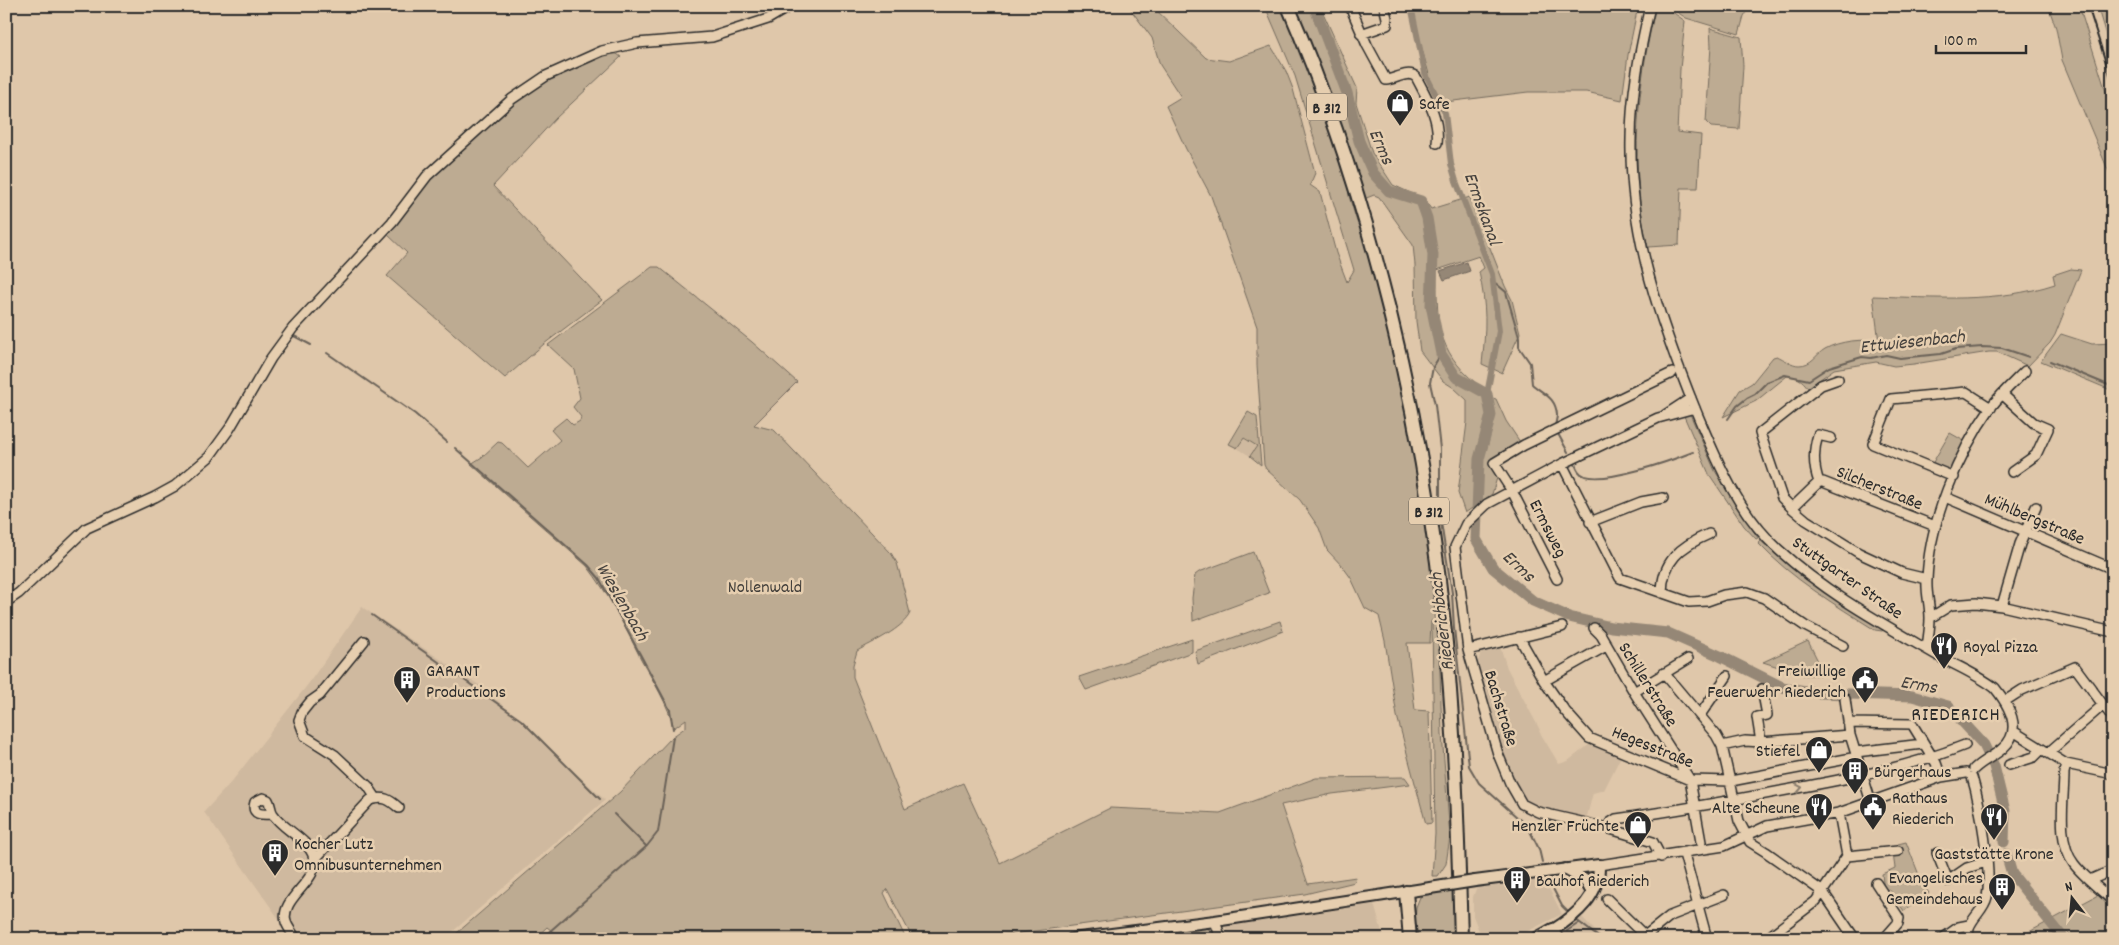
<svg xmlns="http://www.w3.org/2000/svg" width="2119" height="945" font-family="Dekko,sans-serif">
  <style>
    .built { fill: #cfb99f }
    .green { fill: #bdab92; stroke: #746b5e }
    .water { fill: #958776; stroke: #6b6258 }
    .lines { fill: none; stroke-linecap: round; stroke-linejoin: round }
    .stream { stroke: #6b6258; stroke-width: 2 }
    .canal { stroke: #958776; stroke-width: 6 }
    .river { stroke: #958776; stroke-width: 11 }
    .minor-casing { stroke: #2b2b2b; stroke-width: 12 }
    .major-casing { stroke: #2b2b2b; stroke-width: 14 }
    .highway-casing { stroke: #2b2b2b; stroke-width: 16 }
    .minor { stroke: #e6ceaf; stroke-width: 9 }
    .major { stroke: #e6ceaf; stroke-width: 10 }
    .highway { stroke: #e6ceaf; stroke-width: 12 }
    .rail { stroke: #2b2b2b; stroke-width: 2 }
    .major-bridge-casing { stroke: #2b2b2b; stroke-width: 14; stroke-linecap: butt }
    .major-bridge { stroke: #e6ceaf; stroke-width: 10 }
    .oneway { stroke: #887c6d }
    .labels { text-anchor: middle; stroke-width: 5; stroke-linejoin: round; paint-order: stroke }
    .shield { fill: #e6ceaf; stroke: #635c53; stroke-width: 1 }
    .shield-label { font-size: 16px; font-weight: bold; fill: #2b2b2b }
    .poi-label { font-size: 18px; fill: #2b2b2b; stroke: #e6ceaf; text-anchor: start }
    .street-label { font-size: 18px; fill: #2b2b2b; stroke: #e6ceaf }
    .park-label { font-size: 18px; fill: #413e3a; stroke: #e6ceaf }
    .water-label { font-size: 19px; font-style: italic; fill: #46423e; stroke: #e6ceaf }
    .quarter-label { font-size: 20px; letter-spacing: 1px; fill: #2b2b2b; stroke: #e6ceaf }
  </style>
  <rect width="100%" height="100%" fill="#dfc7aa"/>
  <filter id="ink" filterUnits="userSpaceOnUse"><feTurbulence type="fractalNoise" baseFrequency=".02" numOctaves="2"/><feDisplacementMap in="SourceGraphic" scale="10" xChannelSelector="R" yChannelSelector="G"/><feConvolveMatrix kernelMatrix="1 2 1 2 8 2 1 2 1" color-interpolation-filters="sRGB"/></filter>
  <g filter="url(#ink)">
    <!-- built -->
    <path class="built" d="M1244 438 1257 446 1250 456 1237 448Z
      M362 607 485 689 605 800 451 933 440 939H293L204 812 233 780 309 683Z
      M1500 646 1507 668 1540 730 1539 731 1559 764 1568 761 1590 744 1621 756 1604 790 1593 793 1586 820 1534 807 1524 802 1514 784 1499 748 1476 666 1482 650Z
      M1536 879H1544L1562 914 1512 939H1485L1481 936 1473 916V897L1476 889Z
      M1374 904 1384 939H1227L1225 935 1226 927 1230 926Z
      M1580 915 1603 939H1549Z"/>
    <!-- green -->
    <path class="green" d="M1128 6H1152L1206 58 1229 61 1271 46 1286 71 1293 89 1315 173 1310 185 1320 192 1336 253 1347 282 1354 270 1295 76 1265 6H1284L1347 179 1349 196 1357 222 1364 235 1387 320 1419 478 1438 611 1442 734 1450 837 1446 864 1438 876H1432L1435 834 1432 620 1431 622 1430 643H1407L1415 710 1429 711 1432 823 1426 824 1397 716 1385 641 1379 616 1365 608 1351 578 1343 567 1327 550 1319 528 1300 500 1266 469 1264 465 1257 365V327L1211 196 1186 149 1166 106 1181 97 1160 65 1152 38Z
      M1295 6H1320L1357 88 1356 103 1372 153 1393 185 1424 199 1431 209 1470 197 1505 286 1512 300 1520 333 1502 373 1482 364C1486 327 1487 308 1479 272L1484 268 1479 256 1437 270C1437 320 1435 349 1477 384L1478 394 1496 399 1506 421 1522 445 1491 465 1497 478 1492 494 1465 513 1458 493 1467 422V400L1454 388 1443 381 1420 351 1416 321 1415 265 1413 245 1379 197 1374 195 1364 199Z
      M1410 6H1638L1628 55 1622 100 1586 92H1528L1437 103Z
      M1656 6H1664L1685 21 1680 69 1677 132 1701 135 1698 188H1681L1679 245 1648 247C1629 167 1637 86 1656 6Z
      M1668 6H1750L1744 16 1739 34 1686 18Z
      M2048 6H2079L2113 114V182L2062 60 2056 28Z
      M2097 6H2113V58Z
      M1710 28 1741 37 1743 66 1739 129 1711 127 1706 122 1711 46Z
      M606 53 617 54 621 57 556 118 493 186 602 300 544 344 505 378 387 276 407 253 386 233 430 178 448 159 537 83Z
      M652 267H659L752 342 797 382 754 425 774 430 891 553 897 563 910 613C903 629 873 642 857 651L853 665V677L905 809 963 783 1000 863 1110 808 1220 813 1316 778 1405 777 1410 784 1332 794 1281 805 1308 884 1356 877 1355 882 1305 894 977 939H913L887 889 884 893 906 939H562L547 927 534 939H450L620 792 672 737 686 727V719L674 728C668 704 653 681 641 659 625 627 609 594 587 566L471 464 482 457 498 442 502 443 528 468 560 440 551 430 566 418 573 425 580 421 581 417 573 407 580 398 574 369 548 345Z
      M2071 269 2081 270 2055 335 2050 343 2028 366 1997 352H1989L1914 364 1894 366 1876 362 1834 369 1808 388C1802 379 1797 377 1787 376L1756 401 1723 417 1740 390 1752 383 1773 357 1777 356C1784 359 1792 365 1799 365 1812 365 1815 355 1825 349 1839 341 1864 338 1879 342L1873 296C1933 298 1997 303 2055 284L2053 275Z
      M2061 334 2092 344 2113 343V391L2041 361Z
      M1248 412 1257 417 1261 465 1250 456 1257 446 1244 438 1237 448 1229 444Z
      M1690 414 1715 471 1758 538 1756 539 1744 526 1709 474 1684 416Z
      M1950 433 1966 442 1948 473 1932 464Z
      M1761 541C1798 576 1841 603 1885 629L1882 631 1875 630C1834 604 1792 579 1758 543Z
      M1253 552 1269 593 1193 621 1192 598 1195 575 1199 572Z
      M1280 621 1283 631 1198 664 1195 651Z
      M1192 639V652L1086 690 1079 677Z
      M1808 641 1825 675H1803L1763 662Z
      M1906 842 1923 885 1929 893 1904 911 1889 889 1884 891 1882 874 1895 868 1893 854 1898 844Z
      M1455 890 1454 939H1414L1416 907 1420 897 1429 893Z
      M2098 895 2113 911V939H2074L2067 932 2059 936 2061 939H2016Z
      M1200 926 1211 930 1216 939H1095Z"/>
    <!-- water -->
    <path class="water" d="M1467 262 1470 271 1444 280 1440 271Z"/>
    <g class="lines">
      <!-- stream -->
      <path class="stream" d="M1493 281 1506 292 1519 337V347L1530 363 1532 384C1543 394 1556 397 1557 415 1557 419 1555 423 1555 428
        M294 336 311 345
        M327 353 415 414 447 442
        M1441 354 1433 367 1430 383 1435 405 1440 449V516L1452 593 1454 628 1469 766 1479 783 1528 827 1539 849 1542 862
        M2050 361 2113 387
        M1728 419 1737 406 1747 398 1755 394 1767 382 1785 375 1809 380 1829 367 1862 357 1871 358 1886 355 1900 358 1941 354 1956 349 1982 347 2002 348 2029 357
        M1557 432 1568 452
        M455 448 588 565 599 578 662 695 670 710 673 729
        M1575 464C1577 469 1579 474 1585 476 1608 483 1670 461 1693 452
        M372 615 521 720 600 799
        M614 814 646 846
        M1548 879 1562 906 1570 914
        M1575 919 1601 939
        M1567 931 1579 923
        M541 939 647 846 658 832 673 737"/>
      <!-- canal -->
      <path class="canal" d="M1411 6 1425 73 1445 113 1451 164 1456 181 1492 274 1499 331 1487 394"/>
      <!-- river -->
      <path class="river" d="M1314 6 1347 93 1359 141 1373 173 1389 191 1421 201 1427 218 1433 255 1431 305 1441 354 1456 377 1487 394 1491 415 1479 459 1476 539 1493 568 1533 601 1569 617 1611 627 1668 633 1720 656 1782 687 1817 693 1912 696 1948 706 1984 745 1994 766 2005 811 2004 842
        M2006 854 2012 874 2064 939"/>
      <defs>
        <path id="minor" d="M1350 6 1367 45 1386 80C1396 79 1408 70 1416 77 1427 98 1440 119 1437 143
          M1650 6C1640 50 1631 94 1631 139 1629 235 1661 324 1696 411 1717 461 1738 513 1779 550 1827 594 1885 625 1940 657 1959 667 1978 675 1995 688 2008 704 2024 730 2003 748 1995 756 1983 760 1974 769
          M1361 34 1387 25V18L1384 6
          M1838 379 1821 385 1760 433 1782 498 1792 508 1806 520 1859 553 1902 573 1927 579
          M2002 394 2034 423 2048 429 2036 455 2012 472
          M1665 415 1691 398
          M1562 464 1620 578 1689 602 1707 601 1724 595 1747 592 1764 598 1805 626 1843 646
          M1954 477 1873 444 1891 399 1966 392 1991 408
          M1819 482C1813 466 1813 451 1818 435L1831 438
          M1945 497 2113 569
          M1792 508 1819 482H1823L1935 526
          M1590 522 1641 502 1663 498
          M1557 579 1512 491 1494 463 1524 445 1672 373
          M1662 593C1662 561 1681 546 1709 534
          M6 602 19 593 87 528 155 497 175 486 209 457 230 428 271 358 293 328 392 222 427 176 512 99 546 76 602 51 637 43 712 37 768 19 790 6
          M2002 606 2020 544 2036 507
          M1930 618 1951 605 1976 603 2002 606 2113 632
          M1594 628 1601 635 1634 692 1690 780 1701 842
          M1519 637 1544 681 1565 711 1589 738 1690 780 1731 781 1857 757
          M364 641 320 695 310 702 302 712 299 720 305 736 335 755 368 786 376 798
          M1927 648C1928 638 1930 628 1930 618 1930 605 1926 593 1927 580 1929 523 1958 453 1991 407 2001 394 2013 383 2025 371
          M1468 650 1562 627
          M1664 673 1716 735 1722 746 1739 821 1750 842 1766 852 1823 892 1855 939
          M1544 681 1606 646
          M1634 692 1688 659
          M1845 699 1850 735 1871 802
          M2005 701 2022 690 2075 667 2113 718
          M1700 715 1727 676
          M1848 723 1912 724 1936 763 1941 777
          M2013 731 2066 764 2113 774
          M1761 742 1757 717 1767 715 1762 689
          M1722 746 1745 741 1761 742 1850 735
          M1856 752 1923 744
          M2048 753 2103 705
          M2066 764 2064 773C2064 800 2056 841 2074 864 2084 877 2100 889 2113 901
          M2009 765 2034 757 2042 749
          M1839 813 1847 856
          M272 814C262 815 251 815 255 802L263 798 268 800C271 805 270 810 273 814 283 830 309 839 314 858 320 881 279 898 286 922 288 928 293 934 296 939
          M1607 828 1610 823 1616 819C1675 811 1734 800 1792 789 1851 778 1910 767 1965 745
          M1937 853 1948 881 1967 868 1986 862
          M1684 854 1707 939
          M1661 857 1653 842 1607 828 1538 812 1522 804 1510 783 1498 754 1468 650 1455 547 1466 524 1487 504 1562 464 1658 418 1695 408
          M315 859 370 800C384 796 389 799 399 808
          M1599 865 1724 846 1767 826 1839 813 1941 777 1966 773
          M2090 880 2113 870
          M1876 883 1899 918 1898 923 1884 939
          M1607 899 1648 939
          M1215 921 1221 939
          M1553 930 1559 939
          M1645 936 1670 916 1724 895
          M1766 939 1816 901 1847 856 1898 851
          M1942 939 1959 927 1969 925
          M1969 939C1965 920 1983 914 1987 897 1992 872 1980 803 1972 777"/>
        <path id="major" d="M1565 869 1585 880 1590 889
          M1475 881 1599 865C1600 895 1577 915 1553 930
          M1072 939 1215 921 1443 886"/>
        <path id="highway" d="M1288 6C1370 196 1423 417 1444 623 1455 728 1458 833 1461 939
          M1406 892 1410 939
          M1537 939 1553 930"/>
      </defs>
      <!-- minor casing -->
      <use href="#minor" class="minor-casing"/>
      <!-- major casing -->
      <use href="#major" class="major-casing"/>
      <!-- highway casing -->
      <use href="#highway" class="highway-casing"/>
      <!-- minor -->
      <use href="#minor" class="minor"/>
      <!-- major -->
      <use href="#major" class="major"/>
      <!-- highway -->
      <use href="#highway" class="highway"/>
      <!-- rail -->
      <path class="rail" d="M2088 6 2113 85"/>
      <defs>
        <path id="major-bridge" d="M1443 886 1475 881"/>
      </defs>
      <!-- major-bridge casing -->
      <use href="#major-bridge" class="major-bridge-casing"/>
      <!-- major-bridge -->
      <use href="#major-bridge" class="major-bridge"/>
    </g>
    <!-- one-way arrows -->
    <defs><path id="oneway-chevron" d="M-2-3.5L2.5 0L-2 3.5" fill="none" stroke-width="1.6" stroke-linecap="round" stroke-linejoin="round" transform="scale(1.25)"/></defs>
    <use class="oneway" href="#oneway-chevron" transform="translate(1799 788) rotate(-11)"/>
  </g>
  <!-- icons -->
  <defs>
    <symbol id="shop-pin" viewBox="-11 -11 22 30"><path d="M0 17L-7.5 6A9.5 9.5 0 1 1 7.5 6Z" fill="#2b2b2b" stroke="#e6ceaf"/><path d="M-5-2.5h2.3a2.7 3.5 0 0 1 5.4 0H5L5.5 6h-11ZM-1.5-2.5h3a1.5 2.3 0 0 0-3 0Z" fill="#fff"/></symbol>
    <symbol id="restaurant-pin" viewBox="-11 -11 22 30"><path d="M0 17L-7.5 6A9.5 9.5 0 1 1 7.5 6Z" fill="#2b2b2b" stroke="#e6ceaf"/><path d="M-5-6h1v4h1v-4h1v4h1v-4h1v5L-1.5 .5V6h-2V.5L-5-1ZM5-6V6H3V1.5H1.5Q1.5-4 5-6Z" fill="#fff"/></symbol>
    <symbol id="building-pin" viewBox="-11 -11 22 30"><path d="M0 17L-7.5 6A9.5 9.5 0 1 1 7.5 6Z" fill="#2b2b2b" stroke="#e6ceaf"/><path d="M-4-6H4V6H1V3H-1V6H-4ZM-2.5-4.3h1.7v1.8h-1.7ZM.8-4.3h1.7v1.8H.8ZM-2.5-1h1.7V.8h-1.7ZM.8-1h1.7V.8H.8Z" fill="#fff"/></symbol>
    <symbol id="civic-pin" viewBox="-11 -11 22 30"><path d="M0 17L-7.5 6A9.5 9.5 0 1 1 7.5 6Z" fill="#2b2b2b" stroke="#e6ceaf"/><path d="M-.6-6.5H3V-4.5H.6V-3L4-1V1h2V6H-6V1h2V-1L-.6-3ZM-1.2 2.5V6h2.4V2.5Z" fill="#fff"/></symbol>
  </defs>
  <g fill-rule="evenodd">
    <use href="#shop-pin" x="1384" y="87" width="32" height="43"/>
    <use href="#restaurant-pin" x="1928" y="630" width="32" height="43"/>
    <use href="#building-pin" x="391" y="664" width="32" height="43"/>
    <use href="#civic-pin" x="1849" y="664" width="32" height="43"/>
    <use href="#shop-pin" x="1803" y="734" width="32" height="43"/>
    <use href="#building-pin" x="1839" y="755" width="32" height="43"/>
    <use href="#restaurant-pin" x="1803" y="791" width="32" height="43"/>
    <use href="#civic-pin" x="1857" y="791" width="32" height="43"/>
    <use href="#restaurant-pin" x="1978" y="801" width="32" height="43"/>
    <use href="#shop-pin" x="1622" y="809" width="32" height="43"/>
    <use href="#building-pin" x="259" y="837" width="32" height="43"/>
    <use href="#building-pin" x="1501" y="864" width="32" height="43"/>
    <use href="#building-pin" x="1986" y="871" width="32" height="43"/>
  </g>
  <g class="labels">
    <!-- shield labels -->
    <g class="shield">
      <rect x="1307" y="93.5" width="40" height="27" rx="4"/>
      <rect x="1409" y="497.5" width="40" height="27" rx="4"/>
    </g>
    <g class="shield-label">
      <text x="1327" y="113">B 312</text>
      <text x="1429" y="517">B 312</text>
    </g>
    <!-- poi labels -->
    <g class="poi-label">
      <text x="1419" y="109">Safe</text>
      <text x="1963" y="652">Royal Pizza</text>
      <text x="426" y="676">GARANT<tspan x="426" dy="21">Productions</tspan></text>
      <text x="1846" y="676" text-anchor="end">Freiwillige<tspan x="1846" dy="21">Feuerwehr Riederich</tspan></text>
      <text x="1800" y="756" text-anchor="end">Stiefel</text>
      <text x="1874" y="777">Bürgerhaus</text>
      <text x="1892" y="803">Rathaus<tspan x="1892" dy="21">Riederich</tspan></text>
      <text x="1800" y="813" text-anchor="end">Alte Scheune</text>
      <text x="1619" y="831" text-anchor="end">Henzler Früchte</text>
      <text x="294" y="849">Kocher Lutz<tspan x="294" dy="21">Omnibusunternehmen</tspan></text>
      <text x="1994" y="859" text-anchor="middle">Gaststätte Krone</text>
      <text x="1983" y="883" text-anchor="end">Evangelisches<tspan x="1983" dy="21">Gemeindehaus</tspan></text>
      <text x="1536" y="886">Bauhof Riederich</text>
    </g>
    <!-- street labels -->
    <g class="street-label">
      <text transform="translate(1880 487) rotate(22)" y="6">Silcherstraße</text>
      <text transform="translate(2035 518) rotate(23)" y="6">Mühlbergstraße</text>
      <text transform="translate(1549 528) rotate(63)" y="6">Ermsweg</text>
      <text transform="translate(1848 577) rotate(35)" y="6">Stuttgarter Straße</text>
      <text transform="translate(1649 684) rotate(58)" y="6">Schillerstraße</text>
      <text transform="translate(1502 708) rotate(73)" y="6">Bachstraße</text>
      <text transform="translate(1653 746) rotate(22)" y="6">Hegesstraße</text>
    </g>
    <!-- park labels -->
    <g class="park-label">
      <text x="765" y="592">Nollenwald</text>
    </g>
    <!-- water labels -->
    <g class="water-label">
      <text transform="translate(1383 146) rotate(66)" y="7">Erms</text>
      <text transform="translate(1484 208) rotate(70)" y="7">Ermskanal</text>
      <text transform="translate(1912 340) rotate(-6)" y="7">Ettwiesenbach</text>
      <text transform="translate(1520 565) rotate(43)" y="7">Erms</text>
      <text transform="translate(624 601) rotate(60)" y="7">Wieslenbach</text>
      <text transform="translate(1440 622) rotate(-97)" y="7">Riederichbach</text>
      <text transform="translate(1919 683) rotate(10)" y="7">Erms</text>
    </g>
    <!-- quarter labels -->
    <g class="quarter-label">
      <text x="1956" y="720">RIEDERICH</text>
    </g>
  </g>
  <!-- margin -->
  <rect width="2119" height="945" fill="none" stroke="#e6ceaf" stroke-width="25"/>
  <rect x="12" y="12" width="2094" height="920" fill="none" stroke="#2b2b2b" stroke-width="2" filter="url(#ink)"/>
  <!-- north arrow -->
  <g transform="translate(2072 898) rotate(344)" stroke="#e6ceaf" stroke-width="4" paint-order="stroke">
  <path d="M0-4L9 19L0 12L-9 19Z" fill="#2b2b2b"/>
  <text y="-8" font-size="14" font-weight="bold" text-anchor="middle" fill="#2b2b2b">N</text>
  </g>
  <!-- scale -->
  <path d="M1936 45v8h90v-8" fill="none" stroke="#2b2b2b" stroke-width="2.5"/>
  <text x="1944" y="45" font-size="15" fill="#2b2b2b" stroke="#e6ceaf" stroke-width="4" paint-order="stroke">100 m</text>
</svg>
